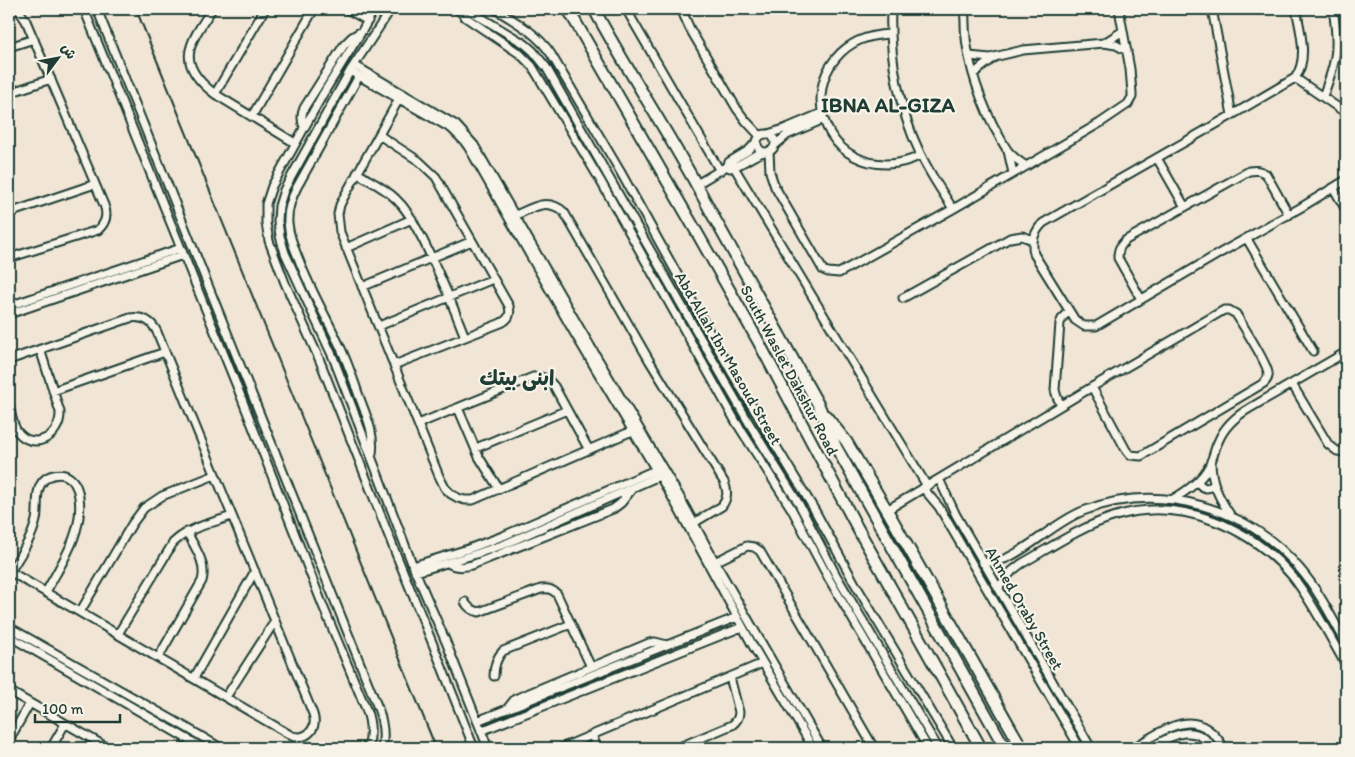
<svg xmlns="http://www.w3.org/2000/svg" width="1355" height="757" font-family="Itim,'Playpen Sans Arabic',sans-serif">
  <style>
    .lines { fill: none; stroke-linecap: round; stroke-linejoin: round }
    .minor-casing { stroke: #1f3d34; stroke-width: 11 }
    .highway-casing { stroke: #1f3d34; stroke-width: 14 }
    .minor { stroke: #f7f3e8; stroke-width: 7 }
    .highway { stroke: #f7f3e8; stroke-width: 10 }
    .rail { stroke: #1f3d34; stroke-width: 2 }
    .labels { text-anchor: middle; stroke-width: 4.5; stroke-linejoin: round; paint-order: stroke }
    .street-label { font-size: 16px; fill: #1f3d34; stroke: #f7f3e8 }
    .district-label { font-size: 21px; font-weight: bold; fill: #1f3d34; stroke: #f7f3e8 }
  </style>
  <rect width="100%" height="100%" fill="#f1e5d5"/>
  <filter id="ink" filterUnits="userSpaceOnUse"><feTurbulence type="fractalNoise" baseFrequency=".02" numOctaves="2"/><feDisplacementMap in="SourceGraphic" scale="10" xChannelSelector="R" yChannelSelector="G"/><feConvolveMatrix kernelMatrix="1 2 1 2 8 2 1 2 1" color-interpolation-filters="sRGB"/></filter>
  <g filter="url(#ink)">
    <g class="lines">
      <defs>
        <path id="minor" d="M84 9 238 389 323 606 366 709C371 722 372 734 368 748
          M97 9 378 708C383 722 385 734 382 748
          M212 9C189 44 174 63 215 94L295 143
          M347 9 368 21
          M374 9 362 31 323 94 272 186 266 204V223L269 241 285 283 320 361 396 554 434 647 474 748
          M391 9 350 71 284 190 279 206 278 221 280 236 285 253 306 299 333 357 413 566 446 642 488 748
          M458 9 465 17 520 54 532 66 600 180 736 422 791 508 829 579 928 748
          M467 9 525 44 533 51 546 67 718 369 749 423 799 504 836 575 938 748
          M495 9C516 22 537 33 551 54L620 171 732 373 814 509 854 582 953 748
          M626 9 720 171
          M681 9 690 29 737 109 746 121 760 136
          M891 9C889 58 899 109 920 153 929 173 942 191 953 209
          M965 9C963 50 976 91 994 127 999 135 1003 144 1008 151 1013 157 1020 162 1026 166
          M1212 9 1232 115
          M1296 9C1300 30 1309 59 1295 78L1232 115 1043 223C1034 232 1031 241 1034 254L1075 320 1084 326H1096L1220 253 1300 208 1346 180
          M890 34C868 35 850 41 836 58 826 70 821 85 821 100 822 153 876 179 921 155
          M1104 43 1123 31
          M9 47 34 39
          M969 56 990 58 1023 50 1104 43 1116 45 1127 51
          M354 65 456 125 474 145 579 327 678 494 715 562 822 748
          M350 71 452 129 464 141 469 148 572 329 672 497 753 646 813 748
          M973 74 995 57
          M359 76 297 187C291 199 287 210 288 223 289 236 294 248 299 260 311 292 329 321 343 353 349 367 354 381 359 396 366 415 375 433 372 454
          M1295 78 1346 113
          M9 93 51 79
          M215 94 265 9
          M1323 96C1337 60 1339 47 1333 9
          M399 99 344 197 340 205 338 214 340 232 439 476 445 488 451 494 458 498 465 500H473L632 431
          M252 116 314 9
          M304 127C301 120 301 115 304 108L344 45 352 37 362 31
          M768 134 784 129 822 113
          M757 143a9 9 0 1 1 18 0a9 9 0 1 1-18 0Z
          M379 135 419 161 436 177 509 306C511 315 509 319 501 323L394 365
          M775 145 787 135 824 119
          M769 151 770 172 775 187 823 270 828 272 839 273 953 209 1100 123 1128 104 1132 97V93L1130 69 1119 9
          M1008 151 1013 173
          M1157 158 1185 207
          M734 167 927 486
          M730 168C742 166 752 154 765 152
          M357 173C370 181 385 188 396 199 408 210 414 224 422 238 438 270 452 303 465 337
          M697 184 727 166 729 162 749 150 757 141
          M1334 189 1346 210
          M9 213 95 184
          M514 216C532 208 547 197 564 212L649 360 724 482C728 491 728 498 722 506L692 524
          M1247 239 1313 351
          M346 248 412 219
          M9 258 98 230C106 223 108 215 104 205L26 21 18 9
          M362 287 472 241
          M903 298 1010 238 1022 236 1033 240
          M1141 299 1118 258C1118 249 1120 246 1126 240L1249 171C1256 170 1260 170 1266 174L1289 215
          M9 306 181 248
          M9 314 183 255
          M379 326 493 279
          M9 360 130 318C142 316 152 321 157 332L313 714C318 729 307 740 292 736L9 571
          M1292 384 1328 444 1337 451 1346 452
          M53 391 165 352
          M9 404C11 412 12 424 17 431 33 452 61 437 60 412L40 349
          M1061 405 1057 397 1055 390 1060 323 1063 317 1069 311
          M458 408 479 457 499 489
          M418 424 533 377C542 376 547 378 554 386L589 450
          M476 448 567 410
          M1211 461C1211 483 1219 498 1231 516
          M939 479 956 515 1091 748
          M1198 481C1201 489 1209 490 1214 484
          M923 488 939 507 1080 748
          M1173 499C1187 491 1200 482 1208 468 1213 460 1214 450 1218 442 1224 427 1236 416 1250 408L1346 352
          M887 510 1092 387 1126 450 1130 455 1141 456 1264 383C1267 380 1269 377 1268 373 1267 362 1243 326 1236 314L1229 310H1224L1092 387
          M715 562 747 546 754 547 760 551 874 748
          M448 563C456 568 463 567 472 565L613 509 621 503 632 489
          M983 563C992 562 1002 561 1009 557 1035 544 1056 522 1083 511 1160 481 1248 507 1300 569 1319 591 1332 618 1346 643
          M413 566 468 549 503 536 655 470
          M10 572C20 555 32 539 36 520 39 507 34 490 44 480 49 475 58 473 65 475 74 479 78 488 79 497 84 532 62 562 46 592
          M416 572 470 556 505 544 659 476
          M998 588 1012 571 1021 564C1051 547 1082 526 1116 516 1180 496 1251 527 1293 577 1314 604 1329 636 1346 665
          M465 602C468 608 472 610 479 612L541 589C548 588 552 589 557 594L591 667
          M80 612 132 524 144 508 162 496 215 475
          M9 627 187 728 221 748
          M118 634 173 543C189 527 212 523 232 516
          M9 636 203 748
          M158 658 202 581C207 563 195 548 187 532
          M494 676C494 666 496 658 503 651L571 624
          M194 678 255 571
          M9 691 108 748
          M226 697 275 621
          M507 709 515 699 522 696 649 643 655 642 667 645
          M477 721 737 617
          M481 731 742 627
          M592 735 597 748
          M9 740 30 703
          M51 748 65 724
          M561 748 763 663
          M677 748 732 725C736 722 739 718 739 712L730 677
          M1133 748C1166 729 1197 703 1224 748
          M1149 748C1171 736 1195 721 1213 748"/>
        <path id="highway" d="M568 9 700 238 757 339 858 529 981 748
          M594 9C631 78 676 143 712 214L819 406 836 447 1005 748
          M826 416 846 441 887 510 1022 748"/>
      </defs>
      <!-- minor casing -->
      <use href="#minor" class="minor-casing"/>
      <!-- highway casing -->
      <use href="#highway" class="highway-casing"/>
      <!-- minor -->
      <use href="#minor" class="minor"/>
      <!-- highway -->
      <use href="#highway" class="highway"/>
      <!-- rail -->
      <path class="rail" d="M136 9 436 748"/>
    </g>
  </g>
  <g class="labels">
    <!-- street labels -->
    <g class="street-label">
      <text transform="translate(729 358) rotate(60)" y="6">Abd Allah Ibn Masoud Street</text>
      <text transform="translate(790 370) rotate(62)" y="6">South Waslet Dahshur Road</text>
      <text transform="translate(1025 608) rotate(60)" y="6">Ahmed Oraby Street</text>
    </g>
    <!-- district labels -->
    <g class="district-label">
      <text x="888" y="112">IBNA AL-GIZA</text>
      <text x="517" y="385">ابنى بيتك</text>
    </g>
  </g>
  <!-- margin -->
  <rect width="1355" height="757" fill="none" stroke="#f7f3e8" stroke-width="30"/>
  <rect x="15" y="15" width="1325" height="727" fill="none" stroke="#1f3d34" stroke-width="2" filter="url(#ink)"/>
  <!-- north arrow -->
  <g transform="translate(58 58) rotate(58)" stroke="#f7f3e8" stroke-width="4" paint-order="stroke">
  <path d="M0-4L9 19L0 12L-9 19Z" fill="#1f3d34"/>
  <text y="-8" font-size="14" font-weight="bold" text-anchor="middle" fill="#1f3d34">ش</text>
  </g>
  <!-- scale -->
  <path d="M35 714v8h85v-8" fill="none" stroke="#1f3d34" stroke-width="2.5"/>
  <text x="42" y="714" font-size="15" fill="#1f3d34" stroke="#f7f3e8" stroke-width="4" paint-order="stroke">100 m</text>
</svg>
